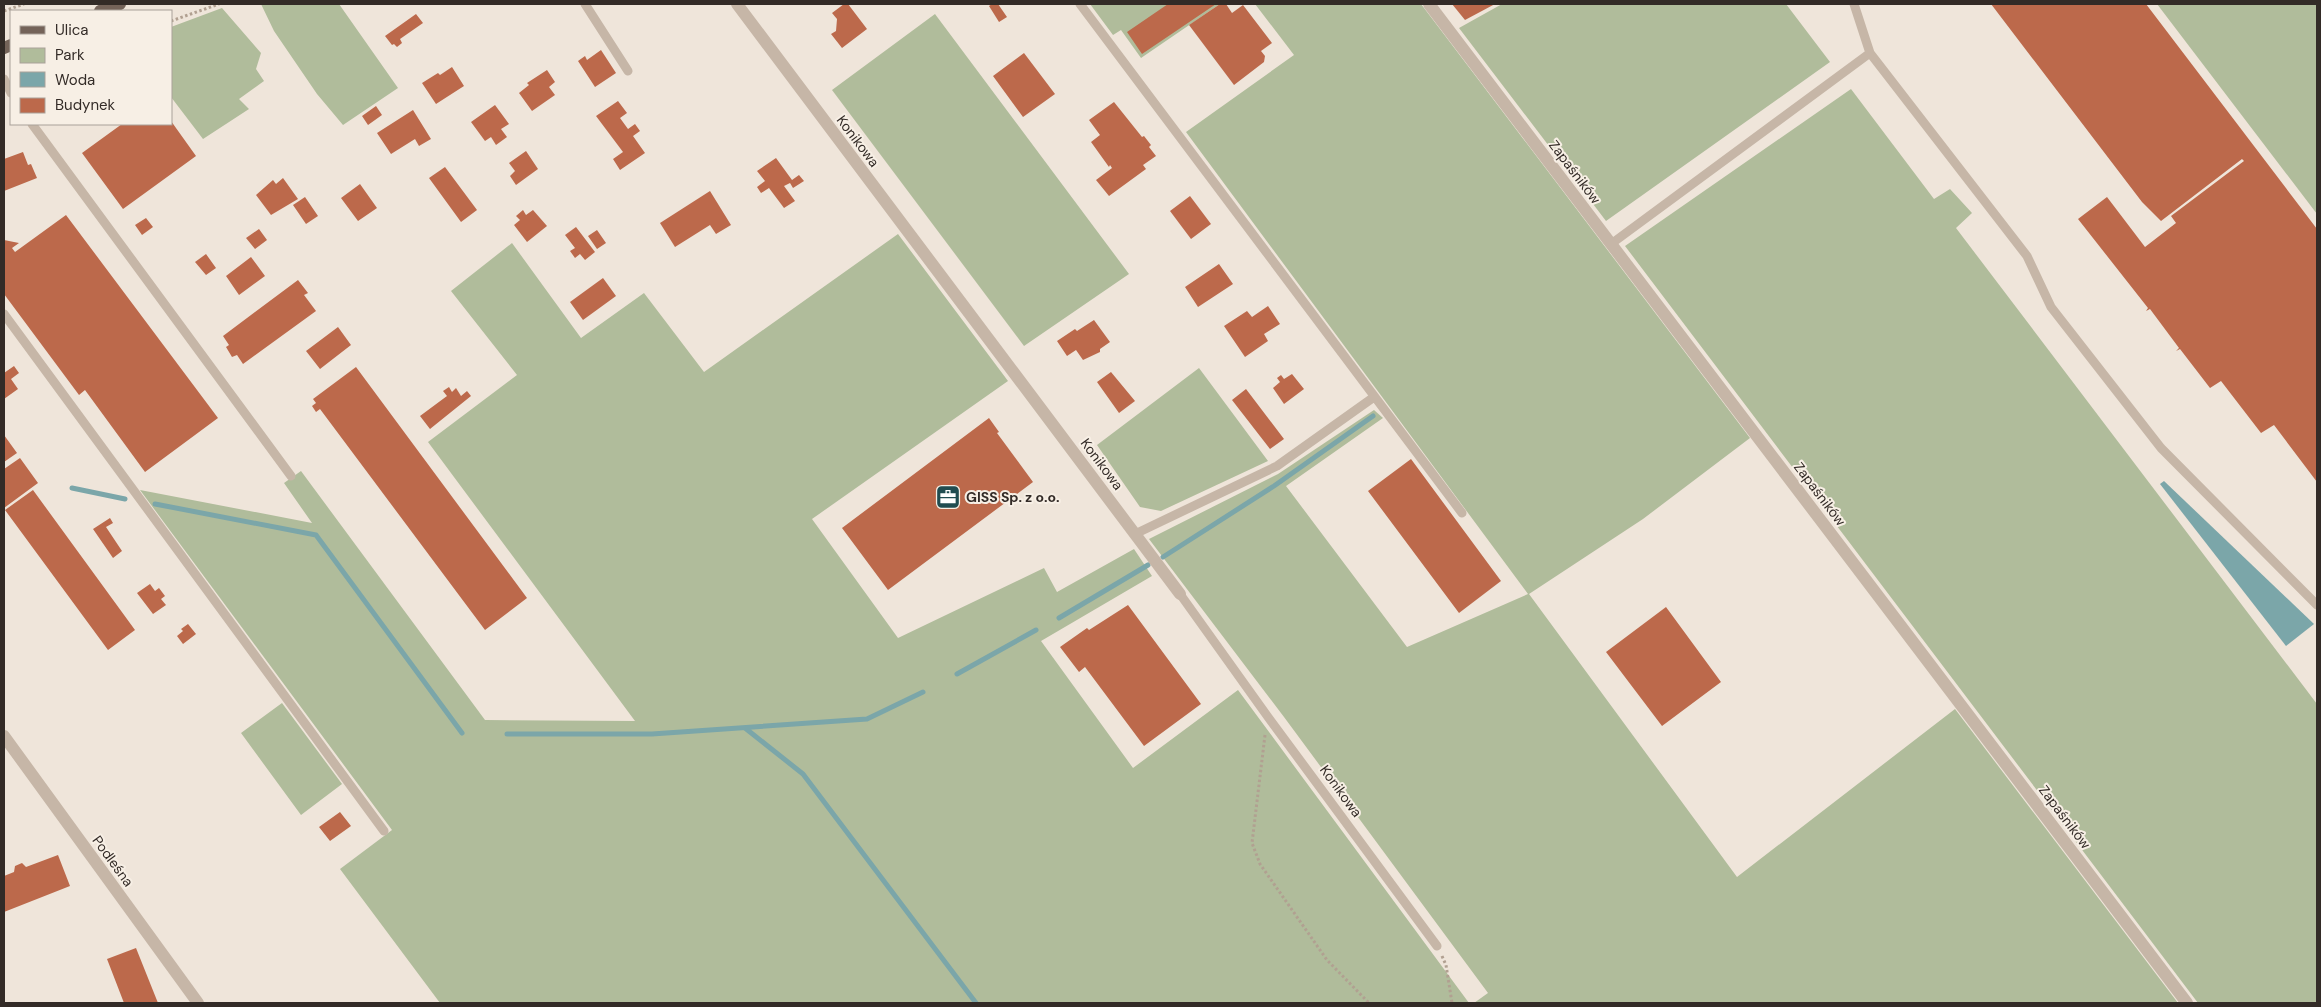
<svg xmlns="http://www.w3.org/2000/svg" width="2321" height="1007" font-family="'DM Sans',sans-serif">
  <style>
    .green { fill: #b0bc9b }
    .water { fill: #7ba6a9 }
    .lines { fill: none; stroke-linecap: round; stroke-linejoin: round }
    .stream { stroke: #7ba6a9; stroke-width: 5 }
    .building { fill: #bc694b }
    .path { stroke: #b1a091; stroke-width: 3; stroke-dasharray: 2.5 2.5; stroke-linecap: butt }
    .service { stroke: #c6b6a7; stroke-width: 9 }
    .minor { stroke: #c6b6a7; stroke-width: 12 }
    .primary { stroke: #746359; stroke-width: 12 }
    .labels { text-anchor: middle; stroke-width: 4; stroke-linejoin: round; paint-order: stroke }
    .street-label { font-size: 14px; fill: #332b27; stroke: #f7efe5 }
    .poi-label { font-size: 14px; font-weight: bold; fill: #332b27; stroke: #f7efe5; text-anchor: start }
  </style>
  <rect width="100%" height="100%" fill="#efe5da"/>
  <!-- green -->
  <path class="green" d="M261 4H339L398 88 343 125 317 94 274 31Z
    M1090 4H1220L1141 58 1121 30 1113 35Z
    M1255 4H1421L1750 438 1643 519 1529 594 1737 877 1955 709 2178 1003H1474L1488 993 1284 717 1149 539 1278 474 1374 410 1383 418 1286 486 1407 647 1528 594 1186 132 1294 55Z
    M1502 4H1786L1830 62 1606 221 1459 28Z
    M2157 4H2317V214Z
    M222 8 261 53 256 69 264 81 239 99 249 109 203 139 171 97V27Z
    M935 14 1129 274 1024 346 832 90Z
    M1851 89 1934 199 1950 189 1972 213 1956 228 2317 704V1003H2198L1625 246Z
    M898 234 1008 381 812 519 898 638 1044 568 1057 592 1134 549 1152 576 1041 641 1133 768 1238 690 1469 1003H440L340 869 392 830 140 490 312 523 284 483 301 471 485 720 635 721 428 442 517 375 451 291 512 243 581 338 644 293 704 372Z
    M1199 368 1268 461 1161 511 1140 507 1097 445Z
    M282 703 342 784 301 815 241 733Z"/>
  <!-- water -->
  <path class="water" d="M2164 481 2314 624 2286 646 2160 484Z"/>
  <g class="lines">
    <!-- stream -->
    <path class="stream" d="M72 488 125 499
      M155 504 316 535 462 733
      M1163 557 1274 486 1373 416
      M1059 618 1148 565
      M957 674 1036 630
      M745 728 803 774 976 1003
      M507 734H652L867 719 923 692"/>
  </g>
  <!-- building -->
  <path class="building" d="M844 4H848L867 29 842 48 831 34 836 31 837 19 832 13Z
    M992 4H998L1007 17 999 22 989 6Z
    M1168 4H1216L1142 54 1127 32Z
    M1220 4H1226L1232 13 1243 5 1272 43 1261 51 1265 56 1264 62 1234 85 1189 25Z
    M1452 4H1495L1465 20Z
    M1991 4H2146L2317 229V482L2274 425 2261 433 2221 381 2210 388 2180 349 2176 351 2179 348 2150 309 2146 311 2148 308 2078 219 2107 197 2145 247 2176 223 2171 216 2244 161 2242 159 2161 221 2142 202Z
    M416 14 423 23 400 39 402 43 397 47 394 44 392 45 385 36Z
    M601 50 616 73 595 87 578 61 585 56 587 60Z
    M1024 53 1055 94 1023 117 993 76Z
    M452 67 464 86 436 104 422 83 438 73 440 75Z
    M547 70 555 82 549 87 555 95 532 111 519 93 529 85 527 83Z
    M618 101 627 113 620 118 628 129 635 124 640 131 633 136 645 153 620 170 613 159 623 152 596 116Z
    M1114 102 1142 137 1144 136 1151 145 1149 147 1156 156 1143 165 1146 169 1109 196 1096 180 1112 168 1110 165 1109 167 1091 142 1100 135 1089 120Z
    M495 105 509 124 501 129 507 137 496 145 491 137 485 141 471 122Z
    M376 106 382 115 368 125 362 116Z
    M413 110 431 139 419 146 415 139 391 154 377 133Z
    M171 121 196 156 123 209 82 153 122 124H171Z
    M526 151 538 169 516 185 510 176 515 171 509 163Z
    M23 152 28 165 31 164 37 178 4 191V159Z
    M776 158 792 180 799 175 804 181 793 188 790 183 784 186 795 201 784 208 769 188 761 193 757 187 765 181 757 171Z
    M445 167 477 210 461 222 429 178Z
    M283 178 298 199 271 215 256 195 273 180 276 184Z
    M360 184 377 208 358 221 341 198Z
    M710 191 731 225 716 234 710 225 675 247 660 223Z
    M1190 196 1211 224 1191 239 1170 211Z
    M305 197 318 216 306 224 293 205Z
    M523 210 526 215 533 210 547 226 527 242 514 225 520 220 516 216Z
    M66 215 218 418 145 472 85 390 79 395 4 294V240L19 243 12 248 15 252Z
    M146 218 153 227 142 235 135 225Z
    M576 227 595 252 585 260 580 254 575 258 570 251 575 248 565 235Z
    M259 229 267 240 255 249 246 238Z
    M597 230 606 243 597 249 588 236Z
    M206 254 216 268 206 275 195 262Z
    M251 257 265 276 239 295 226 276Z
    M1219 264 1233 284 1198 307 1185 287Z
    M603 278 616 296 583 320 570 302Z
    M298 280 308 293 304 295 316 311 243 364 237 355 232 357 226 347 229 345 223 336Z
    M1268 306 1280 324 1264 334 1268 341 1245 357 1224 326 1247 311 1252 317Z
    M1094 320 1110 342 1100 349V352L1083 360 1076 350 1067 356 1057 341 1075 329 1077 331Z
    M338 327 351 345 320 369 306 351Z
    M14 366 19 373 11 379 18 389 4 399V373Z
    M356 367 527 598 485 630 320 409 316 412 312 406 316 403 313 399Z
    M1111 372 1135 401 1119 413 1097 382Z
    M1292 374 1304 389 1284 404 1273 388 1280 382 1277 378 1281 375 1284 379Z
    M449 387 452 392 456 388 461 396 467 391 471 396 430 429 420 416 447 396 443 391Z
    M1246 389 1284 439 1270 449 1232 400Z
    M989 418 999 432 997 433 1033 482 888 590 842 528Z
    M4 435 17 453 4 462Z
    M20 458 38 483 4 508V469Z
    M1411 459 1501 581 1459 613 1368 491Z
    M33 490 135 630 108 650 5 510Z
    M110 518 113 523 106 527 122 551 113 558 93 529Z
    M150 584 155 591 159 588 165 596 161 599 166 605 153 614 137 593Z
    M1128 605 1201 704 1144 746 1085 667 1079 672 1060 647 1087 628 1089 630Z
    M1666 607 1721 682 1662 726 1606 652Z
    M188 624 196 634 183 644 177 636 183 631 181 629Z
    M340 812 351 826 330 841 319 827Z
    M58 855 70 886 4 912V876L14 872 15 866 22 863 26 867Z
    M136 948 158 1003H124L107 959Z"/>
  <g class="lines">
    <!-- path -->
    <path class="path" d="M4 11 24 4
      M171 21 219 4
      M1265 735 1252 843 1260 864 1327 960 1369 1003
      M1442 956 1446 965 1452 1003"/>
    <!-- service -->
    <path class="service" d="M585 4 628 71
      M1080 4 1462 513
      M1854 4 1870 53 2027 256 2051 307 2161 448 2317 605
      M4 79 11 93
      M32 124 291 476
      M1611 244 1870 53
      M4 314 384 831
      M1135 534 1277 466 1374 397
      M1180 594 1268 717 1437 946"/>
    <!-- minor -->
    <path class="minor" d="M737 4 1180 594
      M1429 4 2187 1003
      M4 736 198 1003"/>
    <!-- primary -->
    <path class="primary" d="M100 11 120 4
      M4 48 11 45"/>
  </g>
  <!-- icons -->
  <defs>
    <symbol id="office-square" viewBox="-11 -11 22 22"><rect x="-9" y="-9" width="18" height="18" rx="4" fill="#204c50" stroke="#f7efe5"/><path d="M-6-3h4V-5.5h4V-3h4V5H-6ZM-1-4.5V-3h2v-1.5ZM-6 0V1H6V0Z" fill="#fff"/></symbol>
  </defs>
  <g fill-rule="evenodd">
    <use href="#office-square" x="934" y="483" width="28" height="28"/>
  </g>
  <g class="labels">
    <!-- street labels -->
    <g class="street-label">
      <text transform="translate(858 141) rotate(53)" y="5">Konikowa</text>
      <text transform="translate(1575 172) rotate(53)" y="5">Zapaśników</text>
      <text transform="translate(1102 464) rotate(53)" y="5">Konikowa</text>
      <text transform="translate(1820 494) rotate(53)" y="5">Zapaśników</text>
      <text transform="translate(1341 791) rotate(54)" y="5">Konikowa</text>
      <text transform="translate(2065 817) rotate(53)" y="5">Zapaśników</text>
      <text transform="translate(113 861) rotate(54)" y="5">Podleśna</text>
    </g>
    <!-- poi labels -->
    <g class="poi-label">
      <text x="966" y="502">GISS Sp. z o.o.</text>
    </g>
  </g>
  <!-- border -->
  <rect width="2321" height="1007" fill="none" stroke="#332b27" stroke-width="10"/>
  <!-- legend -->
  <rect x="10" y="10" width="162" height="115" fill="#f7efe5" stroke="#a9a199"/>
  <rect x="20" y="26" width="25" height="8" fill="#746359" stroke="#a9a199"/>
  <text x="55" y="35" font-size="15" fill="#332b27">Ulica</text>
  <rect x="20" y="48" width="25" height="15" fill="#b0bc9b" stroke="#a9a199"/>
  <text x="55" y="60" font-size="15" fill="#332b27">Park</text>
  <rect x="20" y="72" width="25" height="15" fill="#7ba6a9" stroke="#a9a199"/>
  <text x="55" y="85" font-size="15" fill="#332b27">Woda</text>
  <rect x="20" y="98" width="25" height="15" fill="#bc694b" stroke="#a9a199"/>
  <text x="55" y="110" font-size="15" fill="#332b27">Budynek</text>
</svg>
